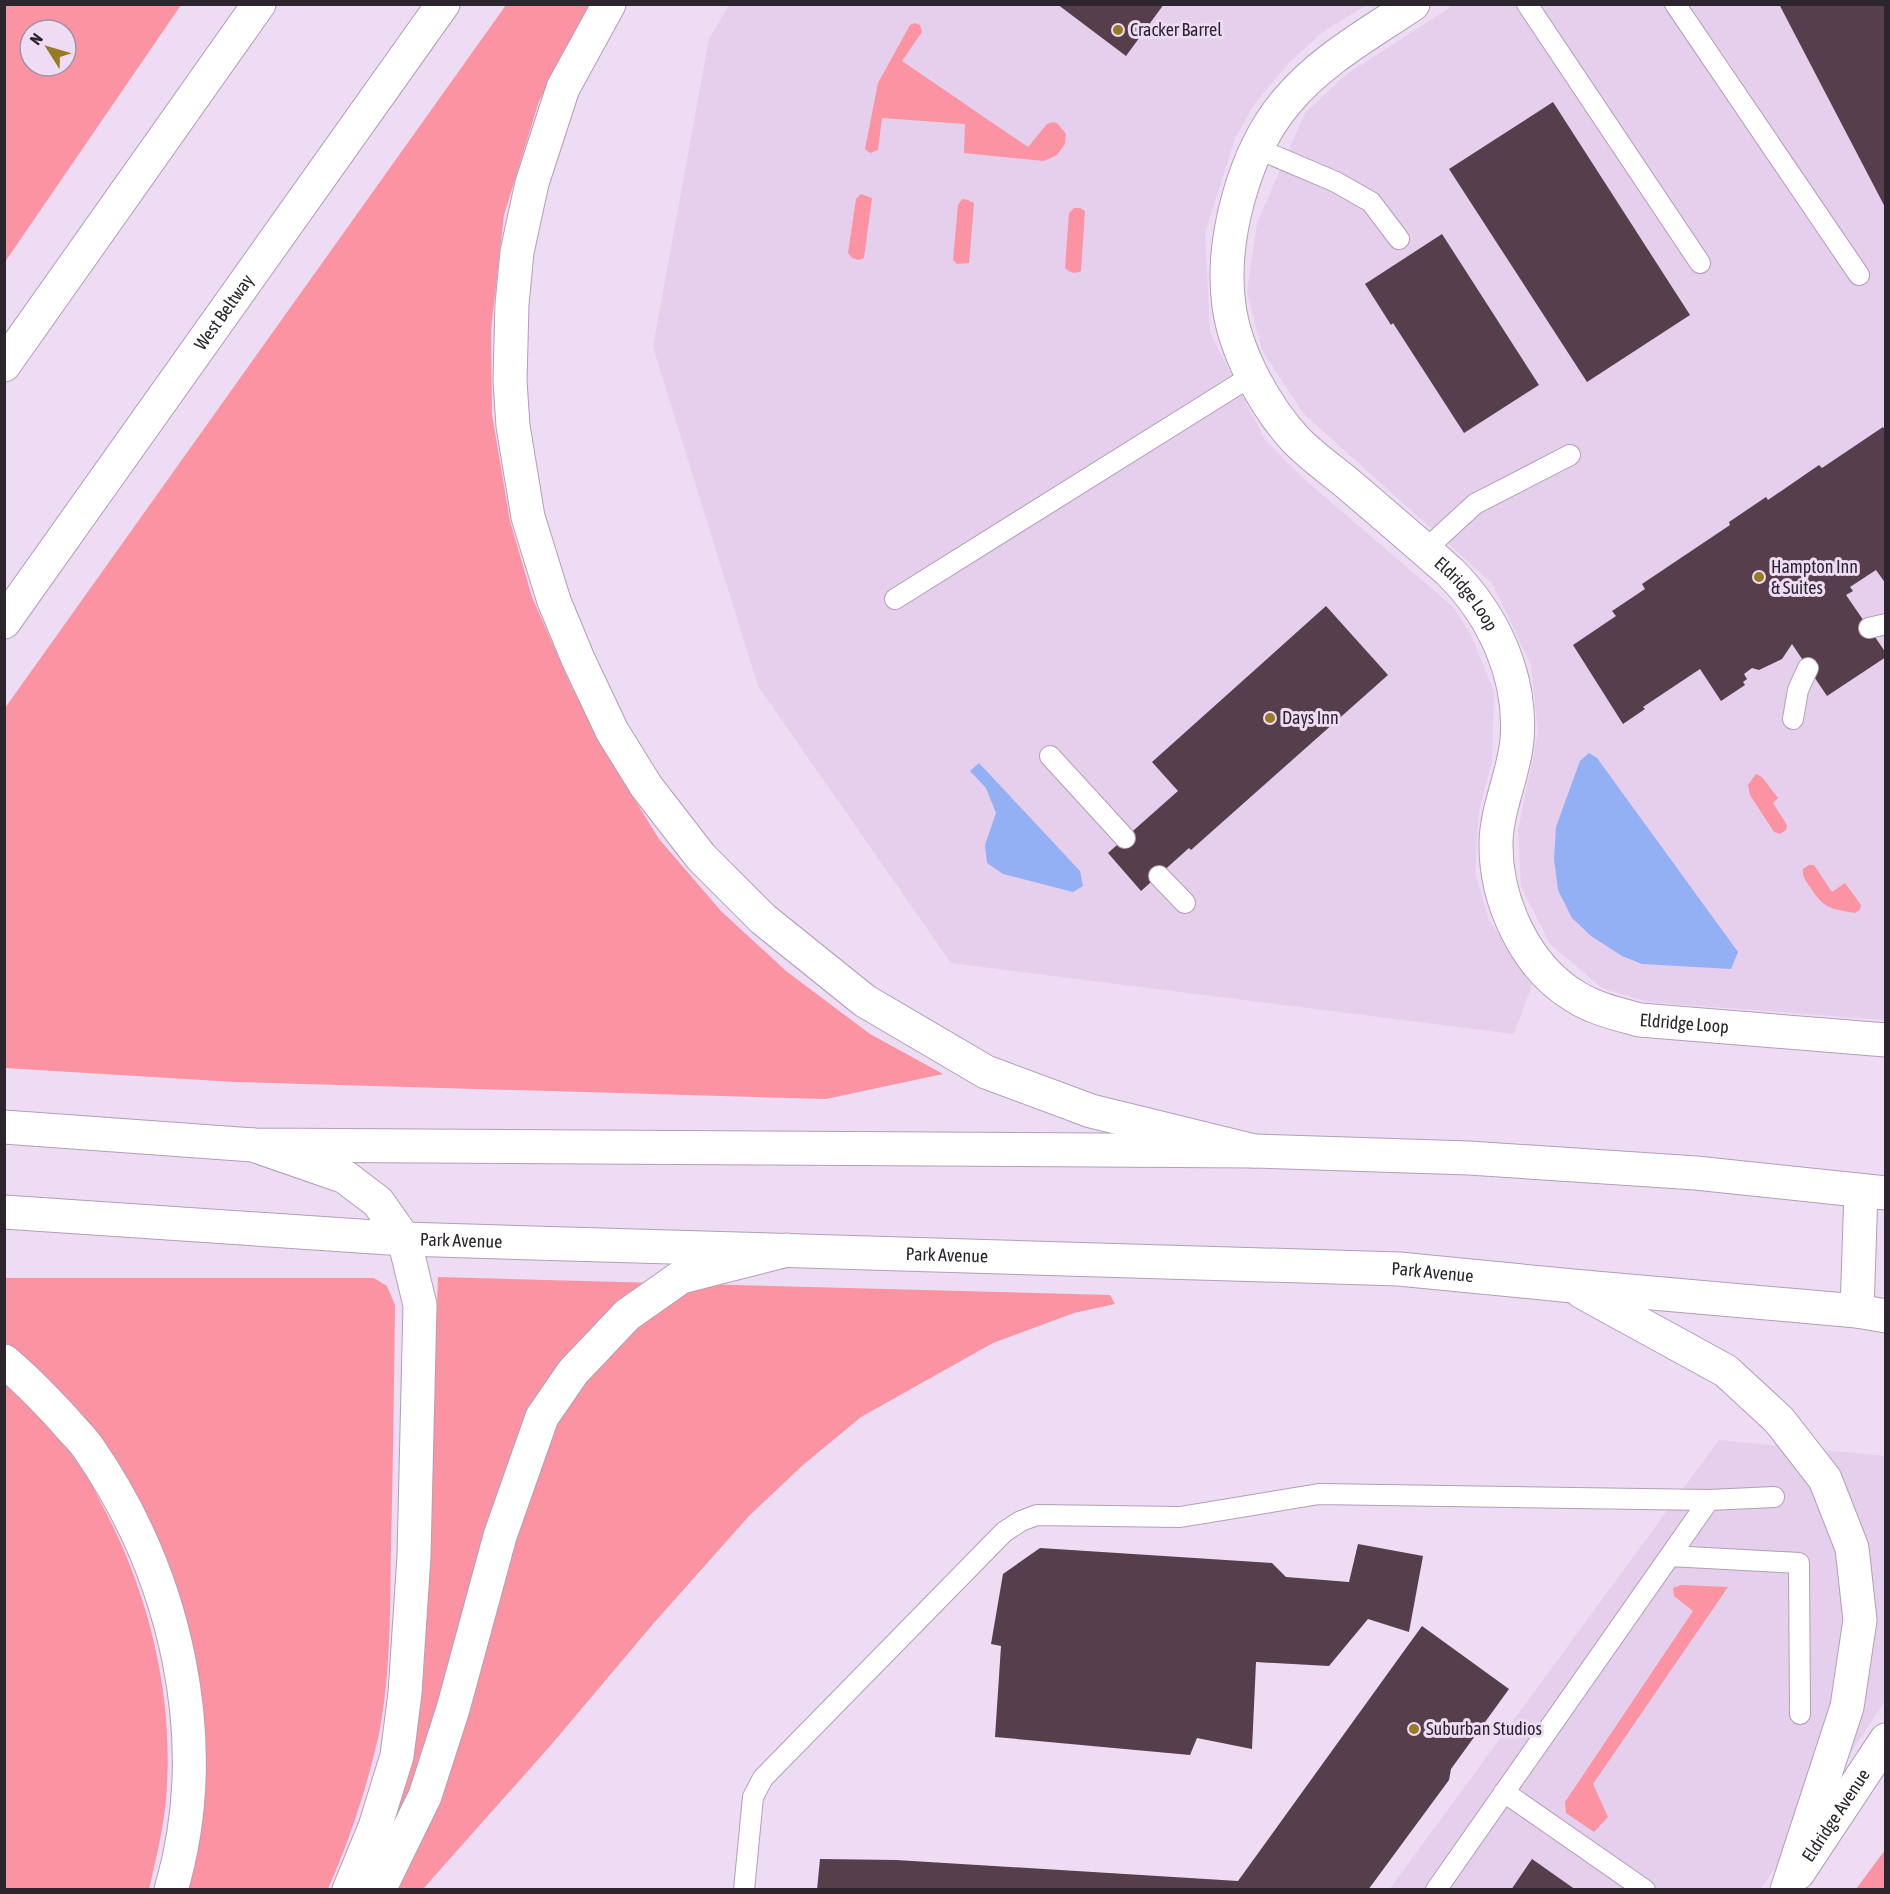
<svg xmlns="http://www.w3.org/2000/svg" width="1890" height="1894" font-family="'Asap Condensed',sans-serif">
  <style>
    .built { fill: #e6ceed }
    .green { fill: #fc93a3; fill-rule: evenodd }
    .water { fill: #92b0f3 }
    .building { fill: #563e4b }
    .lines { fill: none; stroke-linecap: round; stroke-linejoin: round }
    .service-casing { stroke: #b19fb6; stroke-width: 22 }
    .minor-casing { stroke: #b19fb6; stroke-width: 35 }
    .trunk-casing { stroke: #b19fb6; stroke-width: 35 }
    .motorway-casing { stroke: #b19fb6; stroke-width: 35 }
    .service { stroke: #fff; stroke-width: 20 }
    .minor { stroke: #fff; stroke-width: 33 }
    .trunk { stroke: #fff; stroke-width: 33 }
    .motorway { stroke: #fff; stroke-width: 33 }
    .poi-dot { fill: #977a23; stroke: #eedbf4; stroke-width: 2 }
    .labels { text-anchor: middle; stroke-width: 6; stroke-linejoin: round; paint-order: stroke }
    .poi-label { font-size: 18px; fill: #2c252e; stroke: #eedbf4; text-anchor: start }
    .street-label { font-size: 18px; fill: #2c252e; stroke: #eedbf4 }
  </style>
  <rect width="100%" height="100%" fill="#eedbf4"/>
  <!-- built -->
  <path class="built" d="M729 5H1366L1321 33 1289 63 1255 103 1235 138 1205 233 1210 333 1265 440 1305 480 1453 607 1471 635 1494 692 1492 761 1479 811 1475 872 1489 921 1533 982 1514 1034 951 963 758 686 653 347 709 39Z
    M1454 5H1885V1020L1648 1002 1602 988 1550 944 1521 886 1518 830 1538 733 1531 665 1492 583 1304 414 1262 350 1247 292 1257 223 1305 113 1347 74Z
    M1719 1440 1885 1456V1701L1761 1889 1389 1890Z"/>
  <!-- green -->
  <path class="green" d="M5 4 181 5 5 262 4 5ZM30 30H66V66H30Z
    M506 5H593L539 101 504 215 491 330 492 414 510 521 532 597 572 688 608 756 659 839 721 911 786 971 870 1034 943 1074 826 1099 235 1082 5 1068V708Z
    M915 23 920 25 922 32 902 61 1028 147 1047 124 1053 122 1058 124 1066 134 1065 144 1057 155 1044 161 964 153 965 124 882 118 878 150 870 153 865 149 878 83 910 25Z
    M861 194 872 198 864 258 859 260 852 258 848 253 856 199Z
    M962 199 968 200 974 203 969 263 957 264 953 260 958 205Z
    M1074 208H1080L1085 211 1081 271C1075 274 1070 273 1065 268L1069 213Z
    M1756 774 1762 777 1778 798 1773 803 1787 825 1786 830 1780 834 1774 832 1750 795 1748 785Z
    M1809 865H1814L1832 892 1845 883 1861 905 1860 910 1855 913C1830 908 1825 910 1810 887 1806 881 1802 877 1803 869Z
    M438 1277 1110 1295 1115 1304 1074 1313 993 1343 861 1417 803 1465 749 1516 653 1624 551 1745 423 1889 369 1890C398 1816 413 1750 424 1672Z
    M4 1278H374L387 1286 395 1305C394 1386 393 1467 391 1547 390 1609 391 1673 379 1734 367 1787 350 1839 328 1889H189L201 1829 205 1741 195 1661 26 1358 5 1343Z
    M4 1380C31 1407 60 1433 81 1465 88 1476 94 1489 100 1501 149 1591 175 1697 166 1800 163 1830 156 1860 149 1889H5Z
    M1681 1585 1728 1587 1593 1784 1608 1817 1594 1832 1566 1813 1565 1802 1693 1611 1674 1596 1673 1588Z
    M1885 1850V1889H1856Z"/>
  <!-- water -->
  <path class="water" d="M1589 753 1597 758 1738 952 1731 969 1642 964 1622 956 1591 936 1572 918 1558 890 1554 859 1556 827 1580 761Z
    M979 763 1080 871 1083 886 1073 892 1003 874 987 863 985 845 996 813 986 788 970 771Z"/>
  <!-- building -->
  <path class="building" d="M1057 4H1164L1126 56Z
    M1779 4H1886V209Z
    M1553 102 1690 315 1587 382 1449 169Z
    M1442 234 1539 385 1464 433 1393 323 1391 325 1365 284Z
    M1883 427 1886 432V584L1876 570 1850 587 1853 591 1846 595 1886 653V657L1827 696 1792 644 1782 659 1759 670 1752 668 1744 674 1747 679 1743 682 1745 685 1721 701 1700 669 1643 707 1645 709 1623 724 1573 645 1616 616 1612 611 1645 589 1642 584 1730 525 1729 522 1766 497 1768 500 1819 465 1822 468Z
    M1326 606 1388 675 1191 850 1189 848 1141 891 1108 853 1178 791 1152 762Z
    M1358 1544 1423 1556 1409 1632 1368 1619 1329 1666 1256 1662 1252 1749 1197 1738 1190 1755 995 1737 1001 1646 991 1644 1003 1574 1040 1548 1272 1563 1286 1577 1349 1582Z
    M1422 1626 1509 1689 1451 1769 1449 1780 1368 1890H817L820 1859 896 1860 1238 1881Z
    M1532 1859 1576 1890H1511Z"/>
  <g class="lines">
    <defs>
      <path id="service" d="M1527 4 1700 263
        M1675 4 1859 275
        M1256 148 1336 182 1371 202 1399 239
        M1425 550 1475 504 1570 455
        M895 599 1253 375
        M1869 628 1886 624
        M1793 719 1798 690 1808 668
        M1050 756 1125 838
        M1159 876 1185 903
        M1670 1556 1799 1563 1800 1714
        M1504 1792 1645 1890
        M744 1890 753 1797 763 1778 1004 1532 1021 1521 1037 1515 1180 1517 1319 1494 1709 1500 1774 1497
        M1436 1890 1709 1500"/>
      <g id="minor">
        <path id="s1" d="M1413 4C1369 34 1321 60 1287 101 1244 151 1220 241 1229 306 1235 351 1264 405 1295 439 1310 455 1330 469 1347 483 1381 512 1416 542 1450 572 1494 616 1522 677 1517 740 1514 774 1497 807 1496 842 1495 900 1525 967 1576 997 1595 1009 1618 1014 1640 1020L1886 1040"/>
        <path id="s2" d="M1798 1873 1886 1740"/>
      </g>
      <g id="trunk">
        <path d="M4 1127 253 1145 1254 1151 1469 1158 1696 1173 1886 1193"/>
        <path id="s3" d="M4 1212 404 1239 1399 1269 1573 1286 1857 1311 1886 1316"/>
        <path d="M1582 1292 1726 1371 1779 1420 1825 1479 1852 1548 1860 1620 1847 1707 1787 1890"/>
        <path d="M1857 1311 1861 1191"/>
      </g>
      <g id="motorway">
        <path d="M609 4 563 88 532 183 517 252 512 304 510 381 513 426 528 517 554 601 578 659 612 731 646 786 701 857 763 919 865 1001 986 1072 1091 1111 1254 1151"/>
        <path d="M4 365 259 4"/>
        <path id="s4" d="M4 622 443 4"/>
        <path d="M253 1145 345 1177 378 1202 404 1239 420 1305 414 1556 405 1693 397 1756 375 1827 349 1890"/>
        <path d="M4 1361C28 1381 45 1399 66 1422 73 1431 83 1439 89 1449 176 1575 215 1741 171 1890"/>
        <path d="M379 1890 425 1796 453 1709 500 1536 542 1417 573 1372 627 1315 681 1277 787 1250"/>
      </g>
    </defs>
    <!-- service casing -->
    <use href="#service" class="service-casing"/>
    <!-- minor casing -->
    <use href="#minor" class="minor-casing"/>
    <!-- trunk casing -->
    <use href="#trunk" class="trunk-casing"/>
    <!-- motorway casing -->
    <use href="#motorway" class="motorway-casing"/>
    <!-- service -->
    <use href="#service" class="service"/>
    <!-- minor -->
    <use href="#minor" class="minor"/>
    <!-- trunk -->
    <use href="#trunk" class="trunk"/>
    <!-- motorway -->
    <use href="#motorway" class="motorway"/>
  </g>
  <!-- markers -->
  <g class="poi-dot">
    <circle cx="1118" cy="30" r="6"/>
    <circle cx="1759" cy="577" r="6"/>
    <circle cx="1270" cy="718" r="6"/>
    <circle cx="1414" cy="1729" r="6"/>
  </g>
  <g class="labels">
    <!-- poi labels -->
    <g class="poi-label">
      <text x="1130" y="36">Cracker Barrel</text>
      <text x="1771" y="573">Hampton Inn<tspan x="1771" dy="21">&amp; Suites</tspan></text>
      <text x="1282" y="724">Days Inn</text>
      <text x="1426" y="1735">Suburban Studios</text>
    </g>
    <!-- street labels -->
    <g class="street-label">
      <text dy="6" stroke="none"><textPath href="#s4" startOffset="380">West Beltway</textPath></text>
      <text dy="6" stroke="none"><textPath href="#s1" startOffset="760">Eldridge Loop</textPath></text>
      <text dy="6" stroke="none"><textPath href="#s1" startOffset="1318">Eldridge Loop</textPath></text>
      <text dy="6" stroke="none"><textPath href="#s3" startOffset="458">Park Avenue</textPath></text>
      <text dy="6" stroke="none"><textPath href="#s3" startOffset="944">Park Avenue</textPath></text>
      <text dy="6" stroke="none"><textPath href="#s3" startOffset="1430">Park Avenue</textPath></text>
      <text dy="6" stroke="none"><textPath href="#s2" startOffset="69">Eldridge Avenue</textPath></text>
    </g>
  </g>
  <!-- border -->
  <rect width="1890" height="1894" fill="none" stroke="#2c252e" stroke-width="12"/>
  <!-- north arrow -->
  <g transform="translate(48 48) rotate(307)"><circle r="28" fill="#eedbf4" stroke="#a092a5" stroke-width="1.5"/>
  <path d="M0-4.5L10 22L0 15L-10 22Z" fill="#977a23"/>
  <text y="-9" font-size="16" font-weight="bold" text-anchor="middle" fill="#2c252e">N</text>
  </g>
</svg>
